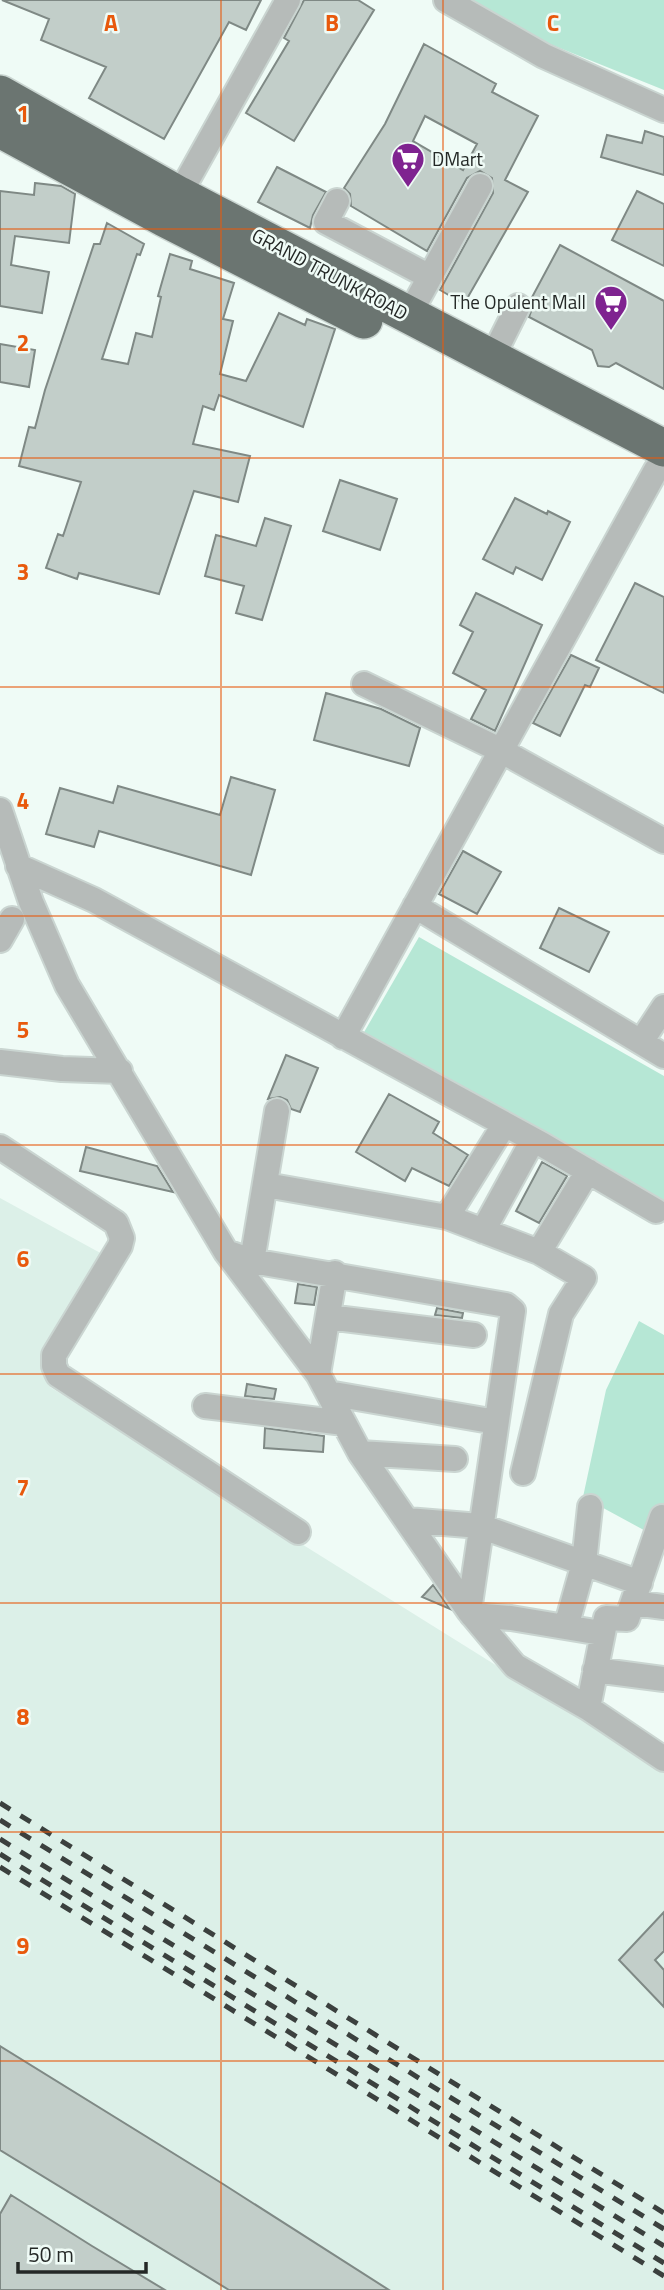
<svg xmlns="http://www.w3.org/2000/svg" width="664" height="2290" font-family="'Titillium Web',sans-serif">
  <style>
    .built { fill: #dcf0e8 }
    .green { fill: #b6e7d5 }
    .building { fill: #c2cec9; stroke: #7f8985; stroke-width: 2; fill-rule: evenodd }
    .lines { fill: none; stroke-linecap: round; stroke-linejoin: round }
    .minor-casing { stroke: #cad5d1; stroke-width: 28 }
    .highway-casing { stroke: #cad5d1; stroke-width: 40 }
    .minor { stroke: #b6bbb9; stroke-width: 24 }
    .highway { stroke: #6b7571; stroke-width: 37 }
    .rail { stroke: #3b403e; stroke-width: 5; stroke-dasharray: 12 12; stroke-linecap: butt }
    .grid { fill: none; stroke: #e8590c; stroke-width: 2; stroke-opacity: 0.55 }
    .labels { text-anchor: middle; stroke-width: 5; stroke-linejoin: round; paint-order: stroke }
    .poi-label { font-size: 19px; fill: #242826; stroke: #effbf6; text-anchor: start }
    .street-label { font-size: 19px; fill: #242826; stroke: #effbf6 }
    .grid-label { font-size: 23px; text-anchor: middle; font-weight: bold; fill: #e8590c; stroke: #effbf6; stroke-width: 5; stroke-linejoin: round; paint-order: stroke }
  </style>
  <rect width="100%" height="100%" fill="#effbf6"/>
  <!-- built -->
  <path class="built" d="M0 1198 115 1261 50 1387 664 1770V2290H0Z"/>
  <!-- green -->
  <path class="green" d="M462 0H664V90L458 7Z
    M419 937 664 1076V1204L363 1034Z
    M639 1321 664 1335V1541L583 1497 606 1390Z"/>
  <!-- building -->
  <path class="building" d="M2 0H261L246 30 229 22 164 139 89 98 106 67 41 40 49 19Z
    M304 0H358L374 10 294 141 246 113 289 41 284 38Z
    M424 44 496 84 492 92 538 116 505 180 528 192 464 304 440 290 493 193 492 178 480 171 467 178 427 251 351 206 350 194 344 188 385 124ZM425 116 477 144 463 170 413 141Z
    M645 131 664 137V175L601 157 607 135 642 143Z
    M277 167 326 192 313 215 310 228 258 202Z
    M35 183 61 186 75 194 69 243 15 236 11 265 49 272 42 313 0 306V191L34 195Z
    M637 191 664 204V266L612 240Z
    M107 223 144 244 140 255 137 254 102 359 128 364 136 333 152 337 161 297 158 296 170 254 192 261 190 269 234 283 223 319 233 321 220 374 246 381 279 313 305 325 307 319 335 329 303 427 219 395 214 410 203 406 193 444 250 456 238 502 194 491 159 594 79 573 77 579 46 568 58 534 63 536 81 482 19 466 29 427 35 428 45 390 94 244H100Z
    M560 245 664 301V389L616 363 609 367 598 366 592 350 529 317 533 306 531 299Z
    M0 344 35 350 29 387 0 382Z
    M340 480 397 499 380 550 323 531Z
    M515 498 547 514 548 511 570 522 542 580 516 567 513 574 483 559Z
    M265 518 291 526 262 620 236 613 244 586 205 576 216 535 256 546Z
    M635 583 664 597V693L596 660Z
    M476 593 542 625 495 731 471 719 486 690 453 673 473 632 460 625Z
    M571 655 599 668 590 687 585 685 560 736 533 723Z
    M326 693 381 709 420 728 409 766 314 740Z
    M231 777 275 790 251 875 99 831 94 847 46 834 60 788 113 803 118 786 220 815Z
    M463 851 501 872 477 914 439 894Z
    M559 908 609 932 589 972 540 948Z
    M286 1055 318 1068 300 1112 291 1109 287 1100 280 1097 268 1099Z
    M389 1094 439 1122 433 1133 468 1155 449 1186 412 1168 405 1181 356 1152Z
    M86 1147 157 1166 173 1192 80 1171Z
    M542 1162 567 1176 539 1223 516 1211Z
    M298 1284 317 1287 314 1305 295 1303Z
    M437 1308 463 1313 462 1318 435 1315Z
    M247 1384 276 1389 274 1399 245 1396Z
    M265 1428 324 1436 323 1452 264 1448Z
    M433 1585 450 1609 422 1597Z
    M664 1912V1951L655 1960 664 1970V2007L619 1960Z
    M0 2046 223 2184 389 2290H229L0 2150Z
    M11 2195 92 2246 165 2290H0V2214Z"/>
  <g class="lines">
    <defs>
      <path id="minor" d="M446 0 544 56 664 110
        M179 195 288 0
        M337 201 326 222 430 277
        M409 315 480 186
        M492 358 518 306
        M364 684 500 750 664 841
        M0 810 31 902 67 985 226 1252 318 1374 360 1453 469 1611 515 1666 588 1708 664 1759
        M18 866 94 900 543 1145 656 1211
        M415 906 664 1056
        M0 940 12 919
        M343 1037 656 470 664 463
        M641 1042 664 1007
        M0 1062 62 1069 120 1071
        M0 1147 116 1223 122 1238 120 1246 54 1355V1366L58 1375 298 1532
        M266 1185 447 1217 539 1252 584 1278 561 1314 523 1473
        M447 1217 504 1125
        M483 1231 533 1140
        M226 1252 252 1261 506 1305 513 1311 469 1611
        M539 1252 588 1171
        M252 1261 277 1111
        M328 1317 474 1335
        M318 1374 335 1273
        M328 1393 496 1422
        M205 1406 344 1423
        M360 1453 455 1459
        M407 1520 480 1526 640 1583
        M634 1603 664 1607
        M472 1615 511 1618 601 1633
        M566 1627 584 1563 590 1507
        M595 1670 664 1679
        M588 1708 606 1618 627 1619 662 1517"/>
      <path id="highway" d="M0 94 179 195 664 448
        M0 129 164 218 364 320"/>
    </defs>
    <!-- minor casing -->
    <use href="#minor" class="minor-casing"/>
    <!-- highway casing -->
    <use href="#highway" class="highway-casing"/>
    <!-- minor -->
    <use href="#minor" class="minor"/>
    <!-- highway -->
    <use href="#highway" class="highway"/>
    <!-- rail -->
    <path class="rail" d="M0 1803 664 2213
      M0 1820 664 2229
      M0 1839 664 2246
      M0 1854 664 2263
      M0 1867 664 2276"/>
  </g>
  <!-- grid -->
  <path class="grid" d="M221 0V2290M443 0V2290M0 229H664M0 458H664M0 687H664M0 916H664M0 1145H664M0 1374H664M0 1603H664M0 1832H664M0 2061H664"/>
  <!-- icons -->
  <defs>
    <symbol id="supermarket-pin" viewBox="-11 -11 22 30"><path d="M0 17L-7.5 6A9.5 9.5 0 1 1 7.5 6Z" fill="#7f2390" stroke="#effbf6"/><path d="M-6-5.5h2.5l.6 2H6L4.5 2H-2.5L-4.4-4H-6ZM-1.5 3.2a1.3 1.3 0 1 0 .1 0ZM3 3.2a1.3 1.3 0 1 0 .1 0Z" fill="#fff"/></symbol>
  </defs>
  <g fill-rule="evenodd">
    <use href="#supermarket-pin" x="389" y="140" width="38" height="52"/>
    <use href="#supermarket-pin" x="592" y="283" width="38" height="52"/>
  </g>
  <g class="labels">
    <!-- poi labels -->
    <g class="poi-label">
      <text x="432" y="166">DMart</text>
      <text x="586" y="309" text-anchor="end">The Opulent Mall</text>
    </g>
    <!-- street labels -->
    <g class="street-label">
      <text transform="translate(330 274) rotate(28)" y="7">GRAND TRUNK ROAD</text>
    </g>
  </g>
  <g class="grid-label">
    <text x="111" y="31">A</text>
    <text x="332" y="31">B</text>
    <text x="553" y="31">C</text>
    <text x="23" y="122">1</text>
    <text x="23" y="351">2</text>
    <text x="23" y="580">3</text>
    <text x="23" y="809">4</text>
    <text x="23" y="1038">5</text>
    <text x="23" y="1267">6</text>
    <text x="23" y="1496">7</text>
    <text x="23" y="1725">8</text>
    <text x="23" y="1954">9</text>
  </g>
  <!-- scale -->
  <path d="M18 2262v10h128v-10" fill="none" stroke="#242826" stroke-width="3.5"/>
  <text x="28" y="2262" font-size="21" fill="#242826" stroke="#effbf6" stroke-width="5" paint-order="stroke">50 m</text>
</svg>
